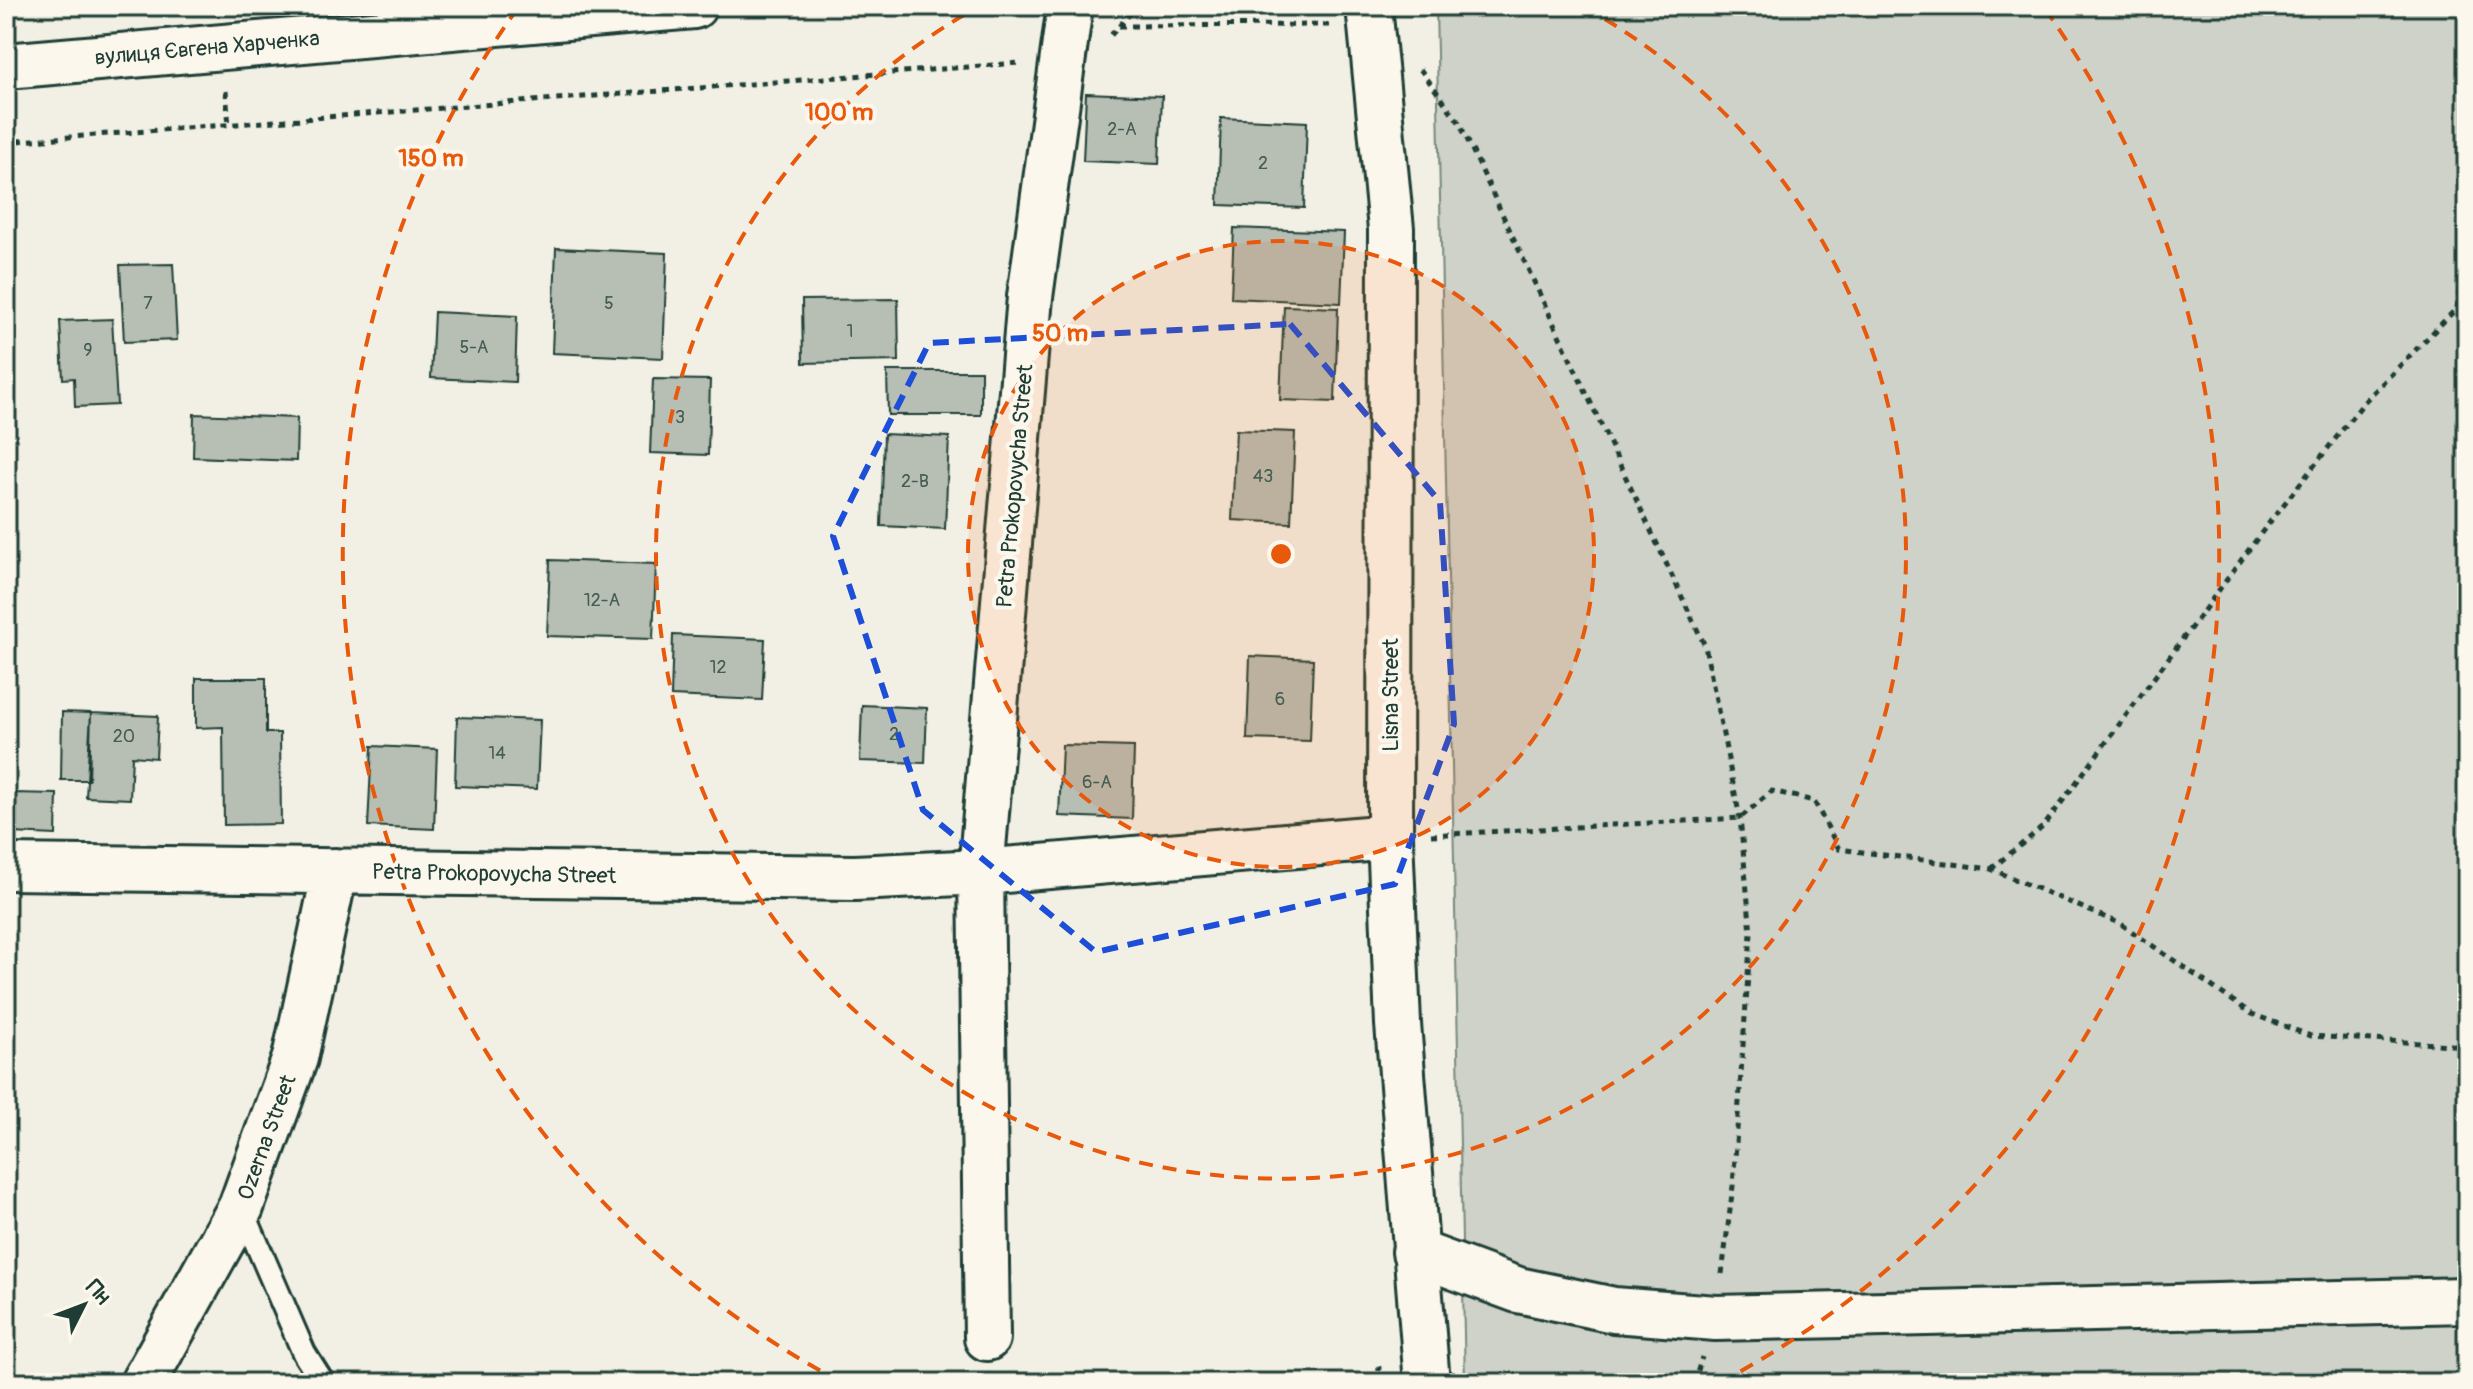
<svg xmlns="http://www.w3.org/2000/svg" width="2473" height="1389" font-family="Pangolin,sans-serif">
  <style>
    .green { fill: #cfd2c8; stroke: #77887e; stroke-width: 2 }
    .building { fill: #b7beb3; stroke: #1f3d34; stroke-width: 2 }
    .lines { fill: none; stroke-linecap: round; stroke-linejoin: round }
    .lane-casing { stroke: #1f3d34; stroke-width: 28 }
    .street-casing { stroke: #1f3d34; stroke-width: 50 }
    .secondary-casing { stroke: #1f3d34; stroke-width: 50 }
    .path { stroke: #1f3d34; stroke-width: 5; stroke-dasharray: 6 6; stroke-linecap: butt }
    .lane { stroke: #fbf7ec; stroke-width: 22 }
    .street { stroke: #fbf7ec; stroke-width: 44 }
    .secondary { stroke: #fbf7ec; stroke-width: 44 }
    .marked { fill: none; stroke: #1d4ed8; stroke-width: 6; stroke-dasharray: 16 10; stroke-linejoin: round }
    .ring { fill: none; stroke: #e8590c; stroke-width: 4; stroke-dasharray: 14 10 }
    .labels { text-anchor: middle; stroke-width: 8; stroke-linejoin: round; paint-order: stroke }
    .number-label { font-size: 18px; fill: #455d54 }
    .street-label { font-size: 22px; fill: #1f3d34; stroke: #fbf7ec }
    .centre { fill: #e8590c; stroke: #fbf7ec; stroke-width: 4 }
    .ring-label { font-size: 24px; text-anchor: middle; font-weight: bold; fill: #e8590c; stroke: #fbf7ec; stroke-width: 8; stroke-linejoin: round; paint-order: stroke }
  </style>
  <rect width="100%" height="100%" fill="#f2f0e5"/>
  <filter id="ink" filterUnits="userSpaceOnUse"><feTurbulence type="fractalNoise" baseFrequency=".0125" numOctaves="2"/><feDisplacementMap in="SourceGraphic" scale="16" xChannelSelector="R" yChannelSelector="G"/><feConvolveMatrix kernelMatrix="1 2 1 2 8 2 1 2 1" color-interpolation-filters="sRGB"/></filter>
  <g filter="url(#ink)">
    <!-- green -->
    <path class="green" d="M1436 6H2467V1383H1465Z"/>
    <!-- building -->
    <path class="building" d="M1086 93 1162 96 1159 164 1083 161Z
      M1221 118 1307 122 1304 208 1218 205Z
      M1234 228 1344 232 1341 303 1231 298Z
      M556 248 667 253 663 358 552 353Z
      M173 264 177 340 124 342 120 265Z
      M898 299 899 361 803 363 802 300Z
      M1284 306 1338 308 1335 402 1280 400Z
      M434 312 517 316 515 382 431 378Z
      M112 319 117 405 75 407 74 378 63 379 60 321Z
      M887 371H981V415H888Z
      M653 379 710 380 708 455 650 453Z
      M194 414 297 418 296 461 193 457Z
      M1236 430 1295 432 1291 523 1232 520Z
      M884 434 949 437 945 529 881 526Z
      M550 560 656 564 653 639 547 636Z
      M673 635 765 639 762 700 671 696Z
      M1250 656 1313 659 1310 741 1247 739Z
      M196 678H266V733H280L281 824 224 825 223 727 196 728Z
      M862 705 927 708 925 763 860 761Z
      M62 712 91 713 89 780H61Z
      M91 713 158 716 156 758 132 756 130 799 86 797Z
      M457 717 540 720 537 789 455 786Z
      M1062 745 1134 747 1132 819 1059 816Z
      M372 746 437 749 434 829 368 826Z
      M13 793 57 794 56 835 12 833Z"/>
    <g class="lines">
      <defs>
        <path id="lane" d="M241 1207 304 1353 323 1383"/>
        <path id="street" d="M6 867 855 878 981 872 1390 837
          M1415 1252 1518 1290 1614 1310 1716 1318 2467 1300
          M987 1338 981 872 1030 297 1070 6
          M143 1383 241 1207 295 1058 335 871"/>
        <path id="secondary" d="M1369 6 1391 229 1390 837 1398 1024 1427 1383
          M6 66 694 6"/>
      </defs>
      <!-- lane casing -->
      <use href="#lane" class="lane-casing"/>
      <!-- street casing -->
      <use href="#street" class="street-casing"/>
      <!-- secondary casing -->
      <use href="#secondary" class="secondary-casing"/>
      <!-- path -->
      <path class="path" d="M1119 26 1329 25
        M1111 35 1137 6
        M1420 69 1459 122 1705 646 1740 818 1751 933 1733 1186 1722 1274
        M226 91 229 126
        M6 142 1019 63
        M1431 835 1740 818 1772 791 1814 801 1839 849 1991 869 2121 924 2252 1014 2311 1036 2467 1046
        M1991 869 2044 826 2262 532 2365 401 2457 308 2467 229
        M1378 1383 1379 1366
        M1694 1383 1702 1357"/>
      <!-- lane -->
      <use href="#lane" class="lane"/>
      <!-- street -->
      <use href="#street" class="street"/>
      <!-- secondary -->
      <use href="#secondary" class="secondary"/>
    </g>
  </g>
  <!-- marked area -->
  <path class="marked" d="M1290 324 1440 502 1454 724 1395 884 1096 952 923 810 833 536 929 343Z"/>
  <!-- distance rings -->
  <circle cx="1281" cy="554" r="313" fill="#e8590c" fill-opacity=".12"/>
  <g class="ring">
    <circle cx="1281" cy="554" r="313"/>
    <path d="M1584 7A625 625 0 1 1 978 7"/>
    <path d="M841 1382A938 938 0 0 1 517 9M2045 9A938 938 0 0 1 1721 1382"/>
  </g>
  <g class="labels">
    <!-- number labels -->
    <g class="number-label">
      <text x="1122" y="135">2-А</text>
      <text x="1263" y="169">2</text>
      <text x="148" y="309">7</text>
      <text x="609" y="309">5</text>
      <text x="850" y="337">1</text>
      <text x="474" y="353">5-А</text>
      <text x="88" y="356">9</text>
      <text x="680" y="423">3</text>
      <text x="1263" y="482">43</text>
      <text x="915" y="487">2-В</text>
      <text x="602" y="606">12-А</text>
      <text x="718" y="673">12</text>
      <text x="1280" y="705">6</text>
      <text x="894" y="740">2</text>
      <text x="124" y="742">20</text>
      <text x="497" y="759">14</text>
      <text x="1097" y="788">6-А</text>
    </g>
    <!-- street labels -->
    <g class="street-label">
      <text transform="translate(207 47) rotate(-5)" y="8">вулиця Євгена Харченка</text>
      <text transform="translate(1014 486) rotate(-85)" y="8">Petra Prokopovycha Street</text>
      <text transform="translate(1390 695) rotate(-90)" y="8">Lisna Street</text>
      <text transform="translate(494 873) rotate(1)" y="8">Petra Prokopovycha Street</text>
      <text transform="translate(266 1137) rotate(-70)" y="8">Ozerna Street</text>
    </g>
  </g>
  <circle cx="1281" cy="554" r="12" class="centre"/>
  <g class="ring-label">
    <text x="839" y="120">100 m</text>
    <text x="431" y="166">150 m</text>
    <text x="1060" y="341">50 m</text>
  </g>
  <!-- margin -->
  <rect width="2473" height="1389" fill="none" stroke="#fbf7ec" stroke-width="32"/>
  <rect x="16" y="16" width="2441" height="1357" fill="none" stroke="#1f3d34" stroke-width="3" filter="url(#ink)"/>
  <!-- north arrow -->
  <g transform="translate(84 1305) rotate(48)" stroke="#fbf7ec" stroke-width="6" paint-order="stroke">
  <path d="M0-6L14 30L0 20L-14 30Z" fill="#1f3d34"/>
  <text y="-12" font-size="22" font-weight="bold" text-anchor="middle" fill="#1f3d34">Пн</text>
  </g>
</svg>
